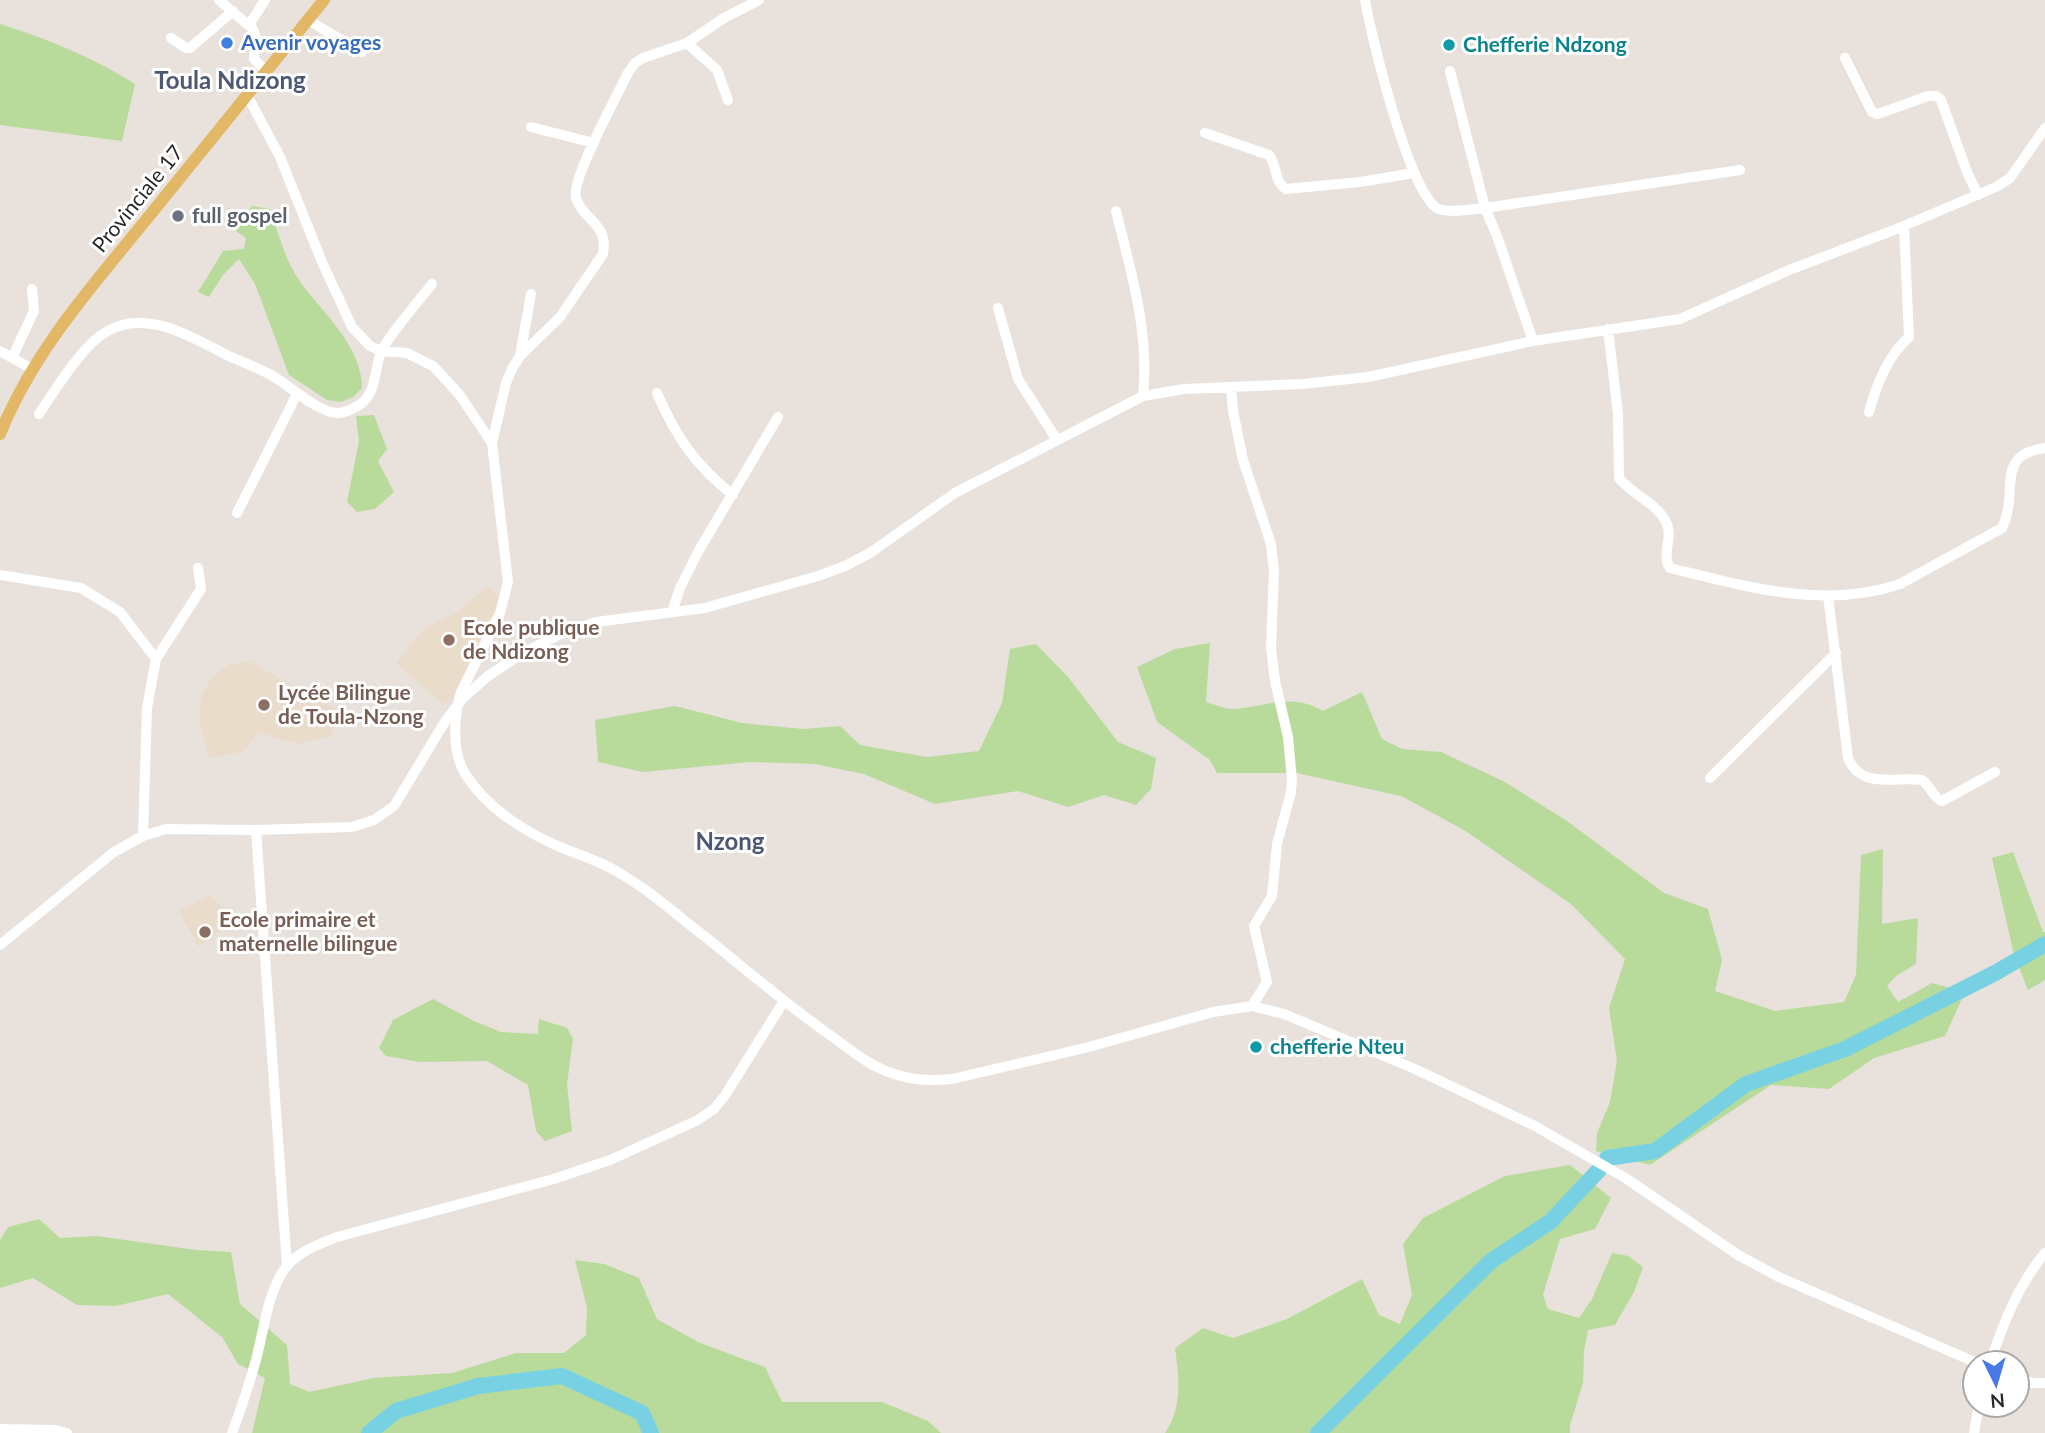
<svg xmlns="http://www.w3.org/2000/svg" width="2045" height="1433" font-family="Lato,sans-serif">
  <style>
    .education { fill: #e9dccb }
    .green { fill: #b8db9c }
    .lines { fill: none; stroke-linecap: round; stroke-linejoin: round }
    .river { stroke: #77d1e2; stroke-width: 16 }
    .minor { stroke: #fff; stroke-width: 10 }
    .major { stroke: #e2b867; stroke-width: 12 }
    .shop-dot { fill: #3f7fe0; stroke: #fff; stroke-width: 2.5 }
    .culture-dot { fill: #0f9aa8; stroke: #fff; stroke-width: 2.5 }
    .worship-dot { fill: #6b7280; stroke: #fff; stroke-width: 2.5 }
    .education-dot { fill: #8d6e63; stroke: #fff; stroke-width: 2.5 }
    .labels { text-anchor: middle; stroke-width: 6; stroke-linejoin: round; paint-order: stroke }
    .shop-label { font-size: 21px; font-weight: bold; fill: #366cbe; stroke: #fff; text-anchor: start }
    .culture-label { font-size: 21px; font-weight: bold; fill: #0d838f; stroke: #fff; text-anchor: start }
    .street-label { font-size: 21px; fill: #282828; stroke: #fff }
    .worship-label { font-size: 21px; font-weight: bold; fill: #5b616d; stroke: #fff; text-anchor: start }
    .education-label { font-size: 21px; font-weight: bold; fill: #785e54; stroke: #fff; text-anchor: start }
    .quarter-label { font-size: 24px; font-weight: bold; fill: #4d5874; stroke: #fff }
  </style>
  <rect width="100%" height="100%" fill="#e9e1db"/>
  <!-- education -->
  <path class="education" d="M488 586 501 599 478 652 452 698 443 705 396 662 425 628 456 613Z
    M250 662 341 712 331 736 297 744 258 732 244 751 209 759 200 723 201 697 211 678 229 664Z
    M211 895 234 921 198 947 179 911Z"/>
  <!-- green -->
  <path class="green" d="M0 24C48 39 92 57 135 84L122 141 0 125Z
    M252 206 270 209C278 232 285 260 299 280 322 313 362 345 362 388L353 397 341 402 327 400 289 375 255 284 239 259 223 275 209 297 198 292 223 251 244 249 246 238 236 231Z
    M374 415 387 449 378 461 394 492 375 509 357 512 347 502 359 441 356 416Z
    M1210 643 1206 702C1214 704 1224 709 1232 709 1266 707 1290 692 1323 711L1362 692 1382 739 1402 749 1441 752 1505 782 1567 821 1664 893 1708 909 1722 960 1715 991 1775 1011 1844 1002 1856 975 1861 855 1883 849 1882 924 1918 918 1916 964 1896 976 1887 986 1898 1002 1932 983 1965 992 1945 1036 1874 1058 1829 1089 1771 1085 1650 1165 1596 1151 1597 1133 1610 1102 1617 1061 1609 1008 1625 959 1571 904 1464 830 1401 796 1297 773H1217L1210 760 1157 722 1137 667 1175 649Z
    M1036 644 1068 677 1118 742 1156 758 1151 789 1136 805 1104 795 1068 807 1018 791 935 804 864 774 815 764 750 762 643 772 598 762 595 720 675 706 742 723 803 729 840 726 860 745 927 757 979 751 1002 703 1010 649Z
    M2013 852 2043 932H2045V980L2028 990 2014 955 1992 858Z
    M433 999 474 1021 501 1032 538 1034 539 1019 567 1028 573 1039 567 1084 572 1131 545 1141 536 1131 528 1085 487 1061 420 1062 386 1056 379 1048 393 1020Z
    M1570 1165 1611 1198 1595 1229 1560 1239 1543 1295 1548 1309 1579 1318 1592 1299 1612 1253 1628 1256 1643 1267 1634 1292 1615 1325 1588 1330 1584 1351 1583 1383 1570 1425V1433H1165C1183 1406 1179 1378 1175 1348L1203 1328 1233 1338 1287 1319 1362 1279 1379 1315 1400 1324 1412 1295 1403 1244 1423 1218 1505 1176Z
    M39 1219 60 1238 97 1236 196 1250 231 1252 240 1304 287 1345 290 1384 309 1392 373 1378 452 1373 516 1353H564L586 1335 587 1308 575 1260 604 1264 639 1278 657 1319 698 1342 765 1367 782 1402H882L928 1421 941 1433H252L265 1378 238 1364 222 1337 168 1294 116 1306 77 1305 33 1278 0 1288V1240L8 1227Z"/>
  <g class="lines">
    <!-- river -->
    <path class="river" d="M1607 1158 1655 1151 1746 1084 1845 1049 1995 973 2045 944
      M369 1433 396 1411 478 1386 562 1376 642 1413 651 1433
      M1318 1433 1491 1261 1550 1222 1599 1170"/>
    <!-- minor -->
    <path class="minor" d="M219 0 253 29 256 37 254 59 266 71
      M1365 0C1371 35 1409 192 1437 208 1448 214 1472 209 1485 208L1497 236 1533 341
      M308 20 362 52
      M249 25 265 0
      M171 38 186 48H190L233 11
      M687 43 717 70 728 100
      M1845 58 1872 112 1878 114 1928 96H1936L1941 100 1967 172 1978 195
      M1450 71 1485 208 1740 170
      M247 95 280 157 322 262 352 327 370 346 381 351 407 353 433 366 459 394 492 443 508 582 500 613 461 692C454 716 451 753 466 775 488 810 530 835 567 850 584 856 601 862 616 871 641 885 663 903 685 921 733 958 778 998 827 1033 843 1044 858 1057 875 1066 901 1079 924 1082 952 1079L1089 1047 1213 1012 1252 1006 1284 1014 1415 1069 1535 1126 1627 1179 1738 1255 1779 1277 1977 1363
      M531 127 594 143
      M1205 133 1269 155C1277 165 1274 182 1286 189L1360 182 1414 173
      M1116 211C1131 271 1150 335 1143 396
      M998 308 1018 379 1057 440
      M1608 329 1618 414 1619 478C1632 495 1658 503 1667 524 1673 538 1661 556 1670 568 1743 586 1825 610 1900 584L2002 528C2020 492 1993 455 2045 448
      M0 351 32 369
      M520 356 531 294
      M12 358 34 311 32 289
      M1231 388 1233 411 1243 460 1271 544 1274 571 1271 648 1275 681 1288 737 1292 780 1291 792 1277 844 1272 896 1254 926 1267 982 1252 1006
      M657 393C676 437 695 465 733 495
      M1869 412C1877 384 1887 357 1909 337L1904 226
      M39 414C55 390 82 346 106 332 147 307 194 339 231 357 247 364 265 370 279 380 294 390 321 414 339 413 346 412 353 409 359 405 377 394 374 370 381 352 387 337 420 300 432 284
      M492 443 506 383 512 369 520 356 560 317 603 254C609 223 583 221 576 198 570 181 618 94 628 73L635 63 643 58 687 43 724 18 759 0
      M237 513 297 394
      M0 575 81 588 120 612 156 659 147 708 143 836
      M1828 596 1848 758C1861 790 1895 776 1922 780 1930 785 1933 798 1942 801L1995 772
      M672 612 680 588 698 552 778 417
      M156 659 201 589 198 568
      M1710 778 1836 653
      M256 830 287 1266
      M0 945 114 852 143 836 166 829 256 830 352 827 374 820 394 806 446 720 463 698 488 676 520 655 558 635 596 622 705 608 818 576 845 566 870 553 955 493 1143 396 1184 389 1302 384 1368 377 1533 341 1680 319 1789 270 1894 230 1996 187 2010 178 2045 128
      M1990 1363C2003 1324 2018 1285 2045 1253
      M2017 1378 2033 1383H2045
      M0 1429 55 1430 67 1433
      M232 1433C241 1409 249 1385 256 1360 264 1330 267 1293 286 1267 299 1251 319 1244 337 1237L554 1179 610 1160 698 1120 714 1109 726 1094 784 1001
      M1974 1433 1979 1405"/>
    <!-- major -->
    <path class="major" d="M0 434C34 350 94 284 150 215 208 144 266 71 324 0"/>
  </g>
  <!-- markers -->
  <circle class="shop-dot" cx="227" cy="43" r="7"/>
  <g class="culture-dot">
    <circle cx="1449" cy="45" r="7"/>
    <circle cx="1256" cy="1047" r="7"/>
  </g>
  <circle class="worship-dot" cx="178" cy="216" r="7"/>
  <g class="education-dot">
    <circle cx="449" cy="640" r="7"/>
    <circle cx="264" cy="705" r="7"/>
    <circle cx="205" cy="932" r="7"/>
  </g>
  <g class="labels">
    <!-- shop labels -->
    <g class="shop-label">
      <text x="241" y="50">Avenir voyages</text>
    </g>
    <!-- culture labels -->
    <g class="culture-label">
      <text x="1463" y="52">Chefferie Ndzong</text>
      <text x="1270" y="1054">chefferie Nteu</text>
    </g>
    <!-- street labels -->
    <g class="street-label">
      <text transform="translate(138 199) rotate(-51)" y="7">Provinciale 17</text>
    </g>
    <!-- worship labels -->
    <g class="worship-label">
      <text x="192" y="223">full gospel</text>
    </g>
    <!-- education labels -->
    <g class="education-label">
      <text x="463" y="635">Ecole publique<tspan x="463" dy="24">de Ndizong</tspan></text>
      <text x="278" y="700">Lycée Bilingue<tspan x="278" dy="24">de Toula-Nzong</tspan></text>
      <text x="219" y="927">Ecole primaire et<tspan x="219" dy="24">maternelle bilingue</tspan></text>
    </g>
    <!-- quarter labels -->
    <g class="quarter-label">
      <text x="230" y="89">Toula Ndizong</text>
      <text x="730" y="850">Nzong</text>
    </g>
  </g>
  <!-- north arrow -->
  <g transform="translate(1996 1384) rotate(175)"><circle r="33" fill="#ffffff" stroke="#a9a9a9" stroke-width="2"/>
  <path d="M0-5L12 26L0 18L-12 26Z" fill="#4978e7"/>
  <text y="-10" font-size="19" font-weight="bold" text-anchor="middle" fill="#282828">N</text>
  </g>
</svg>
